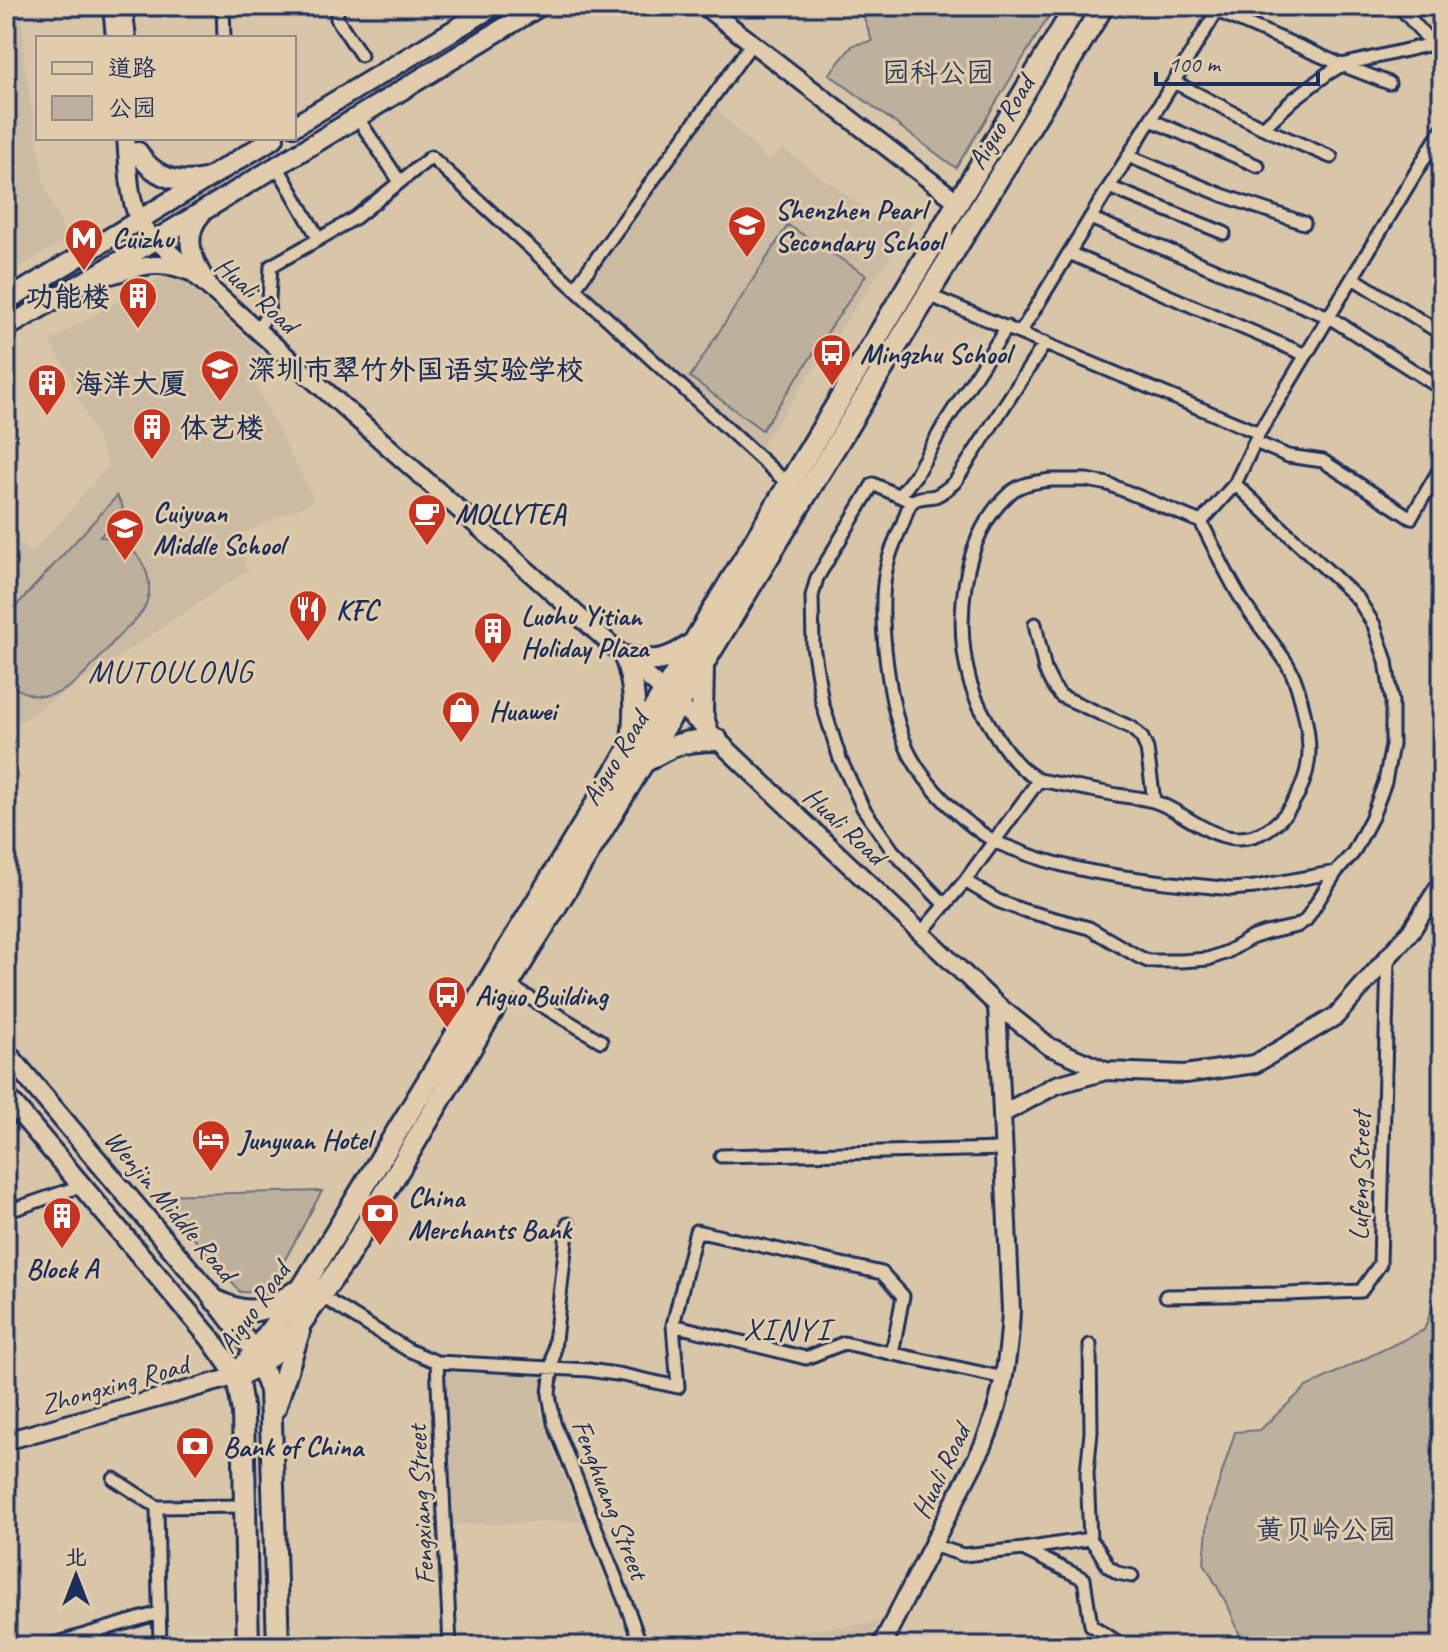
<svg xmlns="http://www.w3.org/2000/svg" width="1448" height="1652" font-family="Caveat,'LXGW WenKai TC',sans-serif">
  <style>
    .built { fill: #cbbba3 }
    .green { fill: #bdb09d; stroke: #6c707e; stroke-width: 2 }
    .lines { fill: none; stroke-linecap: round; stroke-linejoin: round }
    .street-casing { stroke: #1b2f5e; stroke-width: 17 }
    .secondary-casing { stroke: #1b2f5e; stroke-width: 22 }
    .primary-casing { stroke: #1b2f5e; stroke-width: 24 }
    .highway-casing { stroke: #1b2f5e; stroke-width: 26 }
    .street { stroke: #e1ccab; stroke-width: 11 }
    .secondary { stroke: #e1ccab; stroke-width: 16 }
    .primary { stroke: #e1ccab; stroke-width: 18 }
    .highway { stroke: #e1ccab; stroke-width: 20 }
    .labels { text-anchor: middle; stroke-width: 6; stroke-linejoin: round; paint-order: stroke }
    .park-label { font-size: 28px; fill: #2b3c64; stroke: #e1ccab }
    .street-label { font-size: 28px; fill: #1b2f5e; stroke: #e1ccab }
    .poi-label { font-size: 28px; font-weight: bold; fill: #1b2f5e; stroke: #e1ccab; text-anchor: start }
    .quarter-label { font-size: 32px; letter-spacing: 2px; fill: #1b2f5e; stroke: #e1ccab }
  </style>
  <rect width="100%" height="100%" fill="#d9c6a8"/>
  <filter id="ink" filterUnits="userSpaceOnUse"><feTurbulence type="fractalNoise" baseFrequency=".0125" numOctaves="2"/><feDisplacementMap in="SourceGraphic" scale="16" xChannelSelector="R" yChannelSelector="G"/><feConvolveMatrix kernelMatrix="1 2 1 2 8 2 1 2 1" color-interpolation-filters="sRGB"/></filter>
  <g filter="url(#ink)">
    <!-- built -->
    <path class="built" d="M6 6H22L24 61 45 188 68 239 6 274Z
      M709 101 769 162 782 148 884 223 896 210 913 223 759 450 583 294Z
      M174 269 204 301 264 354 250 374 314 501 234 537 248 570 6 732V532L32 554 109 465 65 367 50 341Z
      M443 1372 542 1376 540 1414 581 1521 451 1525Z
      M878 1622 866 1646H686L719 1640Z"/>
    <!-- green -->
    <path class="green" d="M875 6H1055L956 168 829 74 853 45 872 41 862 12Z
      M788 225 866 275 762 430 690 377Z
      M117 496 123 508 100 537C131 536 157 572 147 601 143 616 126 628 116 639 86 673 54 721 6 681V617Z
      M322 1191 267 1293 240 1292 156 1195Z
      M1442 1210V1646H1244L1229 1608 1204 1563 1208 1517 1235 1432 1260 1430 1306 1387 1424 1330 1442 1280Z"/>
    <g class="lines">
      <defs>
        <path id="street" d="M223 6 224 38
          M337 6V19L361 55
          M1399 6 1442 55
          M1217 11 1342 65 1389 83
          M1174 82 1263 128 1331 157
          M357 117 400 182
          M1151 120 1258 166
          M1263 128 1294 99 1327 74 1342 65 1432 44
          M1429 150 1442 158
          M1128 156 1222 195 1304 223
          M277 166 319 239 355 218 431 157 789 485
          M1109 187 1224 233
          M1090 218 1329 317 1442 389
          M1069 253 1306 355
          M1353 278 1442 334
          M575 288 752 43
          M928 295 1259 433
          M257 329 268 314 271 266 319 239
          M1020 333 1220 6
          M1045 343 955 482C949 487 943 493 935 496 927 498 918 496 912 502 907 507 905 518 902 525 895 540 889 554 886 570 877 617 889 712 910 755 927 787 963 823 994 841 1001 845 1009 847 1016 850 1083 877 1159 881 1231 889L1255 887 1336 872
          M1255 442 1288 456 1323 461 1411 518 1442 465
          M1051 480H1087L1108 484 1201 522C1216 551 1229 581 1247 608 1259 627 1274 643 1286 662 1295 676 1299 692 1303 708 1312 745 1313 773 1291 806 1279 825 1259 839 1236 838 1205 836 1182 810 1153 801 1141 798 1129 797 1117 795 1091 790 1065 785 1039 780 1020 770 1009 755 997 737 986 720 976 702 970 682 954 622 961 536 1010 493 1021 483 1037 482 1051 480Z
          M899 496 915 476 945 423 1007 327
          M912 502 873 484 817 578 812 596 813 646 822 702 840 759 863 808 893 851 945 905
          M1201 522 1235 484 1259 433 1442 129
          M1035 624 1045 670 1053 686 1061 696 1132 728 1142 738 1147 749 1154 801
          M965 881 998 901 1022 910 1089 928 1139 957 1148 961H1181L1208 959 1227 952 1251 938 1266 933 1297 926 1306 920 1336 872 1353 853 1372 817 1385 782 1392 745V702L1386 661 1374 625 1358 599 1235 484
          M921 933 965 881 1039 780
          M508 985 601 1041
          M721 1156 1004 1149
          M6 1212 81 1186
          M568 1224 549 1394 554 1423 626 1604 641 1646
          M321 1296 408 1350 437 1362 589 1370 623 1375 678 1387 673 1325
          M1166 1296 1286 1294 1361 1291 1380 1264 1388 958
          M1090 1345 1091 1432 1087 1473 1090 1539 1098 1549 1108 1566 1118 1573 1132 1576
          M892 1354 903 1296 882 1273 696 1231 673 1325 806 1358 844 1343 1004 1378
          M437 1362 450 1646
          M114 1479 157 1507 245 1506
          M157 1507 160 1646
          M932 1545 963 1555 1024 1549 1090 1539
          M1025 1550 1084 1579 1091 1625 1122 1645V1646
          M47 1646 159 1613"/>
        <path id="secondary" d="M112 6 115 38
          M123 6 127 38
          M704 6 958 202
          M126 138C129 168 127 212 149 234L707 730 997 1005 1050 1047 1106 1071
          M92 279C131 273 150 255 190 272
          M1002 1114 1056 1085 1106 1071 1185 1074 1255 1064 1336 1016 1411 931 1442 882
          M6 1441 237 1376
          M881 1646 983 1446C1002 1403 1009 1358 1011 1311L997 1005"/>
        <path id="primary" d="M294 126 494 6
          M138 152C152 176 177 185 204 179
          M201 214C181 236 193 263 207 284
          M6 301 274 138
          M6 328 157 239 540 6
          M6 1052 216 1301 255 1352
          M6 1096 210 1338 237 1376"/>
        <path id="highway" d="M625 657C635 685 636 710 632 740
          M625 657C653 663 668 662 692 644
          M703 667 702 713 707 730
          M646 761C672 744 687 740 717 740
          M216 1301C249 1317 265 1312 295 1292
          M255 1352 270 1390 278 1646
          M242 1369 304 1285 675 674 1076 6
          M237 1376 261 1364 293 1334 346 1259 508 985 1103 6
          M237 1376 243 1413 248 1646
          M275 1408 299 1332"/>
      </defs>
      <!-- street casing -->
      <use href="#street" class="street-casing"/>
      <!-- secondary casing -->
      <use href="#secondary" class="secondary-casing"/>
      <!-- primary casing -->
      <use href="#primary" class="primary-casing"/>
      <!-- highway casing -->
      <use href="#highway" class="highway-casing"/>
      <!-- street -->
      <use href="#street" class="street"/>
      <!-- secondary -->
      <use href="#secondary" class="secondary"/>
      <!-- primary -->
      <use href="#primary" class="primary"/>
      <!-- highway -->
      <use href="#highway" class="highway"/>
    </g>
  </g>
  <!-- icons -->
  <defs>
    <symbol id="school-pin" viewBox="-11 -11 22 30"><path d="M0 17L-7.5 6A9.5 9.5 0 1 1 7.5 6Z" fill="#c8321e" stroke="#e1ccab"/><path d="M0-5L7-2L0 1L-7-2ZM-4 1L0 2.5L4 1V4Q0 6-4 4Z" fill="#fff"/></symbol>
    <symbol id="metro-pin" viewBox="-11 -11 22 30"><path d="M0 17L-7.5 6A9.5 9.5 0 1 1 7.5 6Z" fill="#c8321e" stroke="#e1ccab"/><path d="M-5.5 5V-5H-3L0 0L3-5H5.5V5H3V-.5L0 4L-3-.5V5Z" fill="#fff"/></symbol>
    <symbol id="building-pin" viewBox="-11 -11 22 30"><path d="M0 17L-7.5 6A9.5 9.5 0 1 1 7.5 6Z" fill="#c8321e" stroke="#e1ccab"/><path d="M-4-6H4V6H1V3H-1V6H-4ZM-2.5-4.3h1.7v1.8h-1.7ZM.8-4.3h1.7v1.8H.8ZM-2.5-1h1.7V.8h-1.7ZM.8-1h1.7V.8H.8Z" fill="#fff"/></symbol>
    <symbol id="bus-pin" viewBox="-11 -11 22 30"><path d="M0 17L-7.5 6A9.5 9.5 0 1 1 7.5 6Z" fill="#c8321e" stroke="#e1ccab"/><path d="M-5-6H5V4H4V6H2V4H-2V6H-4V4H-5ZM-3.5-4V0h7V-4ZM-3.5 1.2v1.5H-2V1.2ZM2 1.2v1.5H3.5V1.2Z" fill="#fff"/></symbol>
    <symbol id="cafe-pin" viewBox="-11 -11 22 30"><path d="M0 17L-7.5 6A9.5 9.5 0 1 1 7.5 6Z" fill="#c8321e" stroke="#e1ccab"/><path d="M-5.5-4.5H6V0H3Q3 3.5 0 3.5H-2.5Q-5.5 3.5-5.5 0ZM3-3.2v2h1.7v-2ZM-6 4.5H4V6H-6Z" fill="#fff"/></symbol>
    <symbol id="restaurant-pin" viewBox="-11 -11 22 30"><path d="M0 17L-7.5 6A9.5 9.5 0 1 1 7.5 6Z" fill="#c8321e" stroke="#e1ccab"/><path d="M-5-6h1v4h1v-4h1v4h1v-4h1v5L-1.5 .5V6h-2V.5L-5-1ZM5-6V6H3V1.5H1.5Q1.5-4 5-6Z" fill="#fff"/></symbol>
    <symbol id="shop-pin" viewBox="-11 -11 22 30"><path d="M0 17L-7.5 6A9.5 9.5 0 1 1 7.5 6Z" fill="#c8321e" stroke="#e1ccab"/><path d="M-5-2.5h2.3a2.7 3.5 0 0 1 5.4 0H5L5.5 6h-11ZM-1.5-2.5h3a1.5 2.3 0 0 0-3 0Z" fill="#fff"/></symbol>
    <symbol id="hotel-pin" viewBox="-11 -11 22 30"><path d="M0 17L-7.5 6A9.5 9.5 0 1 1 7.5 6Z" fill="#c8321e" stroke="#e1ccab"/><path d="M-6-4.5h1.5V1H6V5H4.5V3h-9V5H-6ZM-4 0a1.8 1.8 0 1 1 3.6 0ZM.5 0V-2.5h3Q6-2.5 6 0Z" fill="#fff"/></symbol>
    <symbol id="bank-pin" viewBox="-11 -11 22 30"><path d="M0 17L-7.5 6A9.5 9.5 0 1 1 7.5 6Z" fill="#c8321e" stroke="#e1ccab"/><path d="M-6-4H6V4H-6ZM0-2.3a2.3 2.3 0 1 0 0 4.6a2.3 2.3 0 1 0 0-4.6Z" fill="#fff"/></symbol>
  </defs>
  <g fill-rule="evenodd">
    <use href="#school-pin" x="725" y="203" width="44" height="60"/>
    <use href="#metro-pin" x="62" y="216" width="44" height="60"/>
    <use href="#building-pin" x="116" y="274" width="44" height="60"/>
    <use href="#bus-pin" x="810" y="331" width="44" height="60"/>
    <use href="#school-pin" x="198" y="347" width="44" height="60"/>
    <use href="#building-pin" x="25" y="361" width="44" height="60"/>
    <use href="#building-pin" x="130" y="405" width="44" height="60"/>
    <use href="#cafe-pin" x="405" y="491" width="44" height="60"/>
    <use href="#school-pin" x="103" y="506" width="44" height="60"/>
    <use href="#restaurant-pin" x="286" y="587" width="44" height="60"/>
    <use href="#building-pin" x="471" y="609" width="44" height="60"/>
    <use href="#shop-pin" x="439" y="688" width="44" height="60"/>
    <use href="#bus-pin" x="425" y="973" width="44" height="60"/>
    <use href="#hotel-pin" x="189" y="1117" width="44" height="60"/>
    <use href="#bank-pin" x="358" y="1191" width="44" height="60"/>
    <use href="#building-pin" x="40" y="1194" width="44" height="60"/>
    <use href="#bank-pin" x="173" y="1424" width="44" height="60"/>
  </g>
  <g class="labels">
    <!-- park labels -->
    <g class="park-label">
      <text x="938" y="82">园科公园</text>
      <text x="1326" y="1539">黄贝岭公园</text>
    </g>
    <!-- street labels -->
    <g class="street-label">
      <text transform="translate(1000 122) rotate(-59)" y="10">Aiguo Road</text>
      <text transform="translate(257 294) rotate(42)" y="10">Huali Road</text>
      <text transform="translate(614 758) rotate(-59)" y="10">Aiguo Road</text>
      <text transform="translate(845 825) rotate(43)" y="10">Huali Road</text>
      <text transform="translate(1359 1176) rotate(-89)" y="10">Lufeng Street</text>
      <text transform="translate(171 1205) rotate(50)" y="10">Wenjin Middle Road</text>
      <text transform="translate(253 1307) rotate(-55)" y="10">Aiguo Road</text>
      <text transform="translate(114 1384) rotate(-16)" y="10">Zhongxing Road</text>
      <text transform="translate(940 1471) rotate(-64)" y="10">Huali Road</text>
      <text transform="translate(611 1499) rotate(69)" y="10">Fenghuang Street</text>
      <text transform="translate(420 1505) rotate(-93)" y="10">Fengxiang Street</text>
    </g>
    <!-- poi labels -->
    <g class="poi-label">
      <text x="775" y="219">Shenzhen Pearl<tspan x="775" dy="32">Secondary School</tspan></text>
      <text x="112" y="248">Cuizhu</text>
      <text x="110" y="306" text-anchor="end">功能楼</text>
      <text x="860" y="363">Mingzhu School</text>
      <text x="248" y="379">深圳市翠竹外国语实验学校</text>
      <text x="75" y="393">海洋大厦</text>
      <text x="180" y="437">体艺楼</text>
      <text x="153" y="522">Cuiyuan<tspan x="153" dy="32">Middle School</tspan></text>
      <text x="455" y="523">MOLLYTEA</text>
      <text x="336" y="619">KFC</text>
      <text x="521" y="625">Luohu Yitian<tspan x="521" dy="32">Holiday Plaza</tspan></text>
      <text x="489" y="720">Huawei</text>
      <text x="475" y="1005">Aiguo Building</text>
      <text x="239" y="1149">Junyuan Hotel</text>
      <text x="408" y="1207">China<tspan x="408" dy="32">Merchants Bank</tspan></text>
      <text x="62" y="1278" text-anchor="middle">Block A</text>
      <text x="223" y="1456">Bank of China</text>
    </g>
    <!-- quarter labels -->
    <g class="quarter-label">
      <text x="171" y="682">MUTOULONG</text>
      <text x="787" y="1340">XINYI</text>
    </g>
  </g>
  <!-- margin -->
  <rect width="1448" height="1652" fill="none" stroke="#e1ccab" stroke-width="32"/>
  <rect x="16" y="16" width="1416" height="1620" fill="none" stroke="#1b2f5e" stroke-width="3" filter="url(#ink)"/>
  <!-- legend -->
  <rect x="36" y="36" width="260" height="104" fill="#e1ccab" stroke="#928d8c" stroke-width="2"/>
  <rect x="52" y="62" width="40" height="12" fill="#e1ccab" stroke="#928d8c" stroke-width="2"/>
  <text x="108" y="76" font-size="24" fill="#1b2f5e">道路</text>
  <rect x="52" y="96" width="40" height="24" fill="#bdb09d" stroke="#928d8c" stroke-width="2"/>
  <text x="108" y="116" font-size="24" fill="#1b2f5e">公园</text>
  <!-- north arrow -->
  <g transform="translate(76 1576)" stroke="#e1ccab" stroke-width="6" paint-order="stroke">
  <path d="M0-6L14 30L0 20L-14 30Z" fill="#1b2f5e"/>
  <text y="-12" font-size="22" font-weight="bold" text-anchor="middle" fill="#1b2f5e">北</text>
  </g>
  <!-- scale -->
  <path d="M1156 72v12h162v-12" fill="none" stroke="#1b2f5e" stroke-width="4"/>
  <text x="1168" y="72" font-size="24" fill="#1b2f5e" stroke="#e1ccab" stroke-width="6" paint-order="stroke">100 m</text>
</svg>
